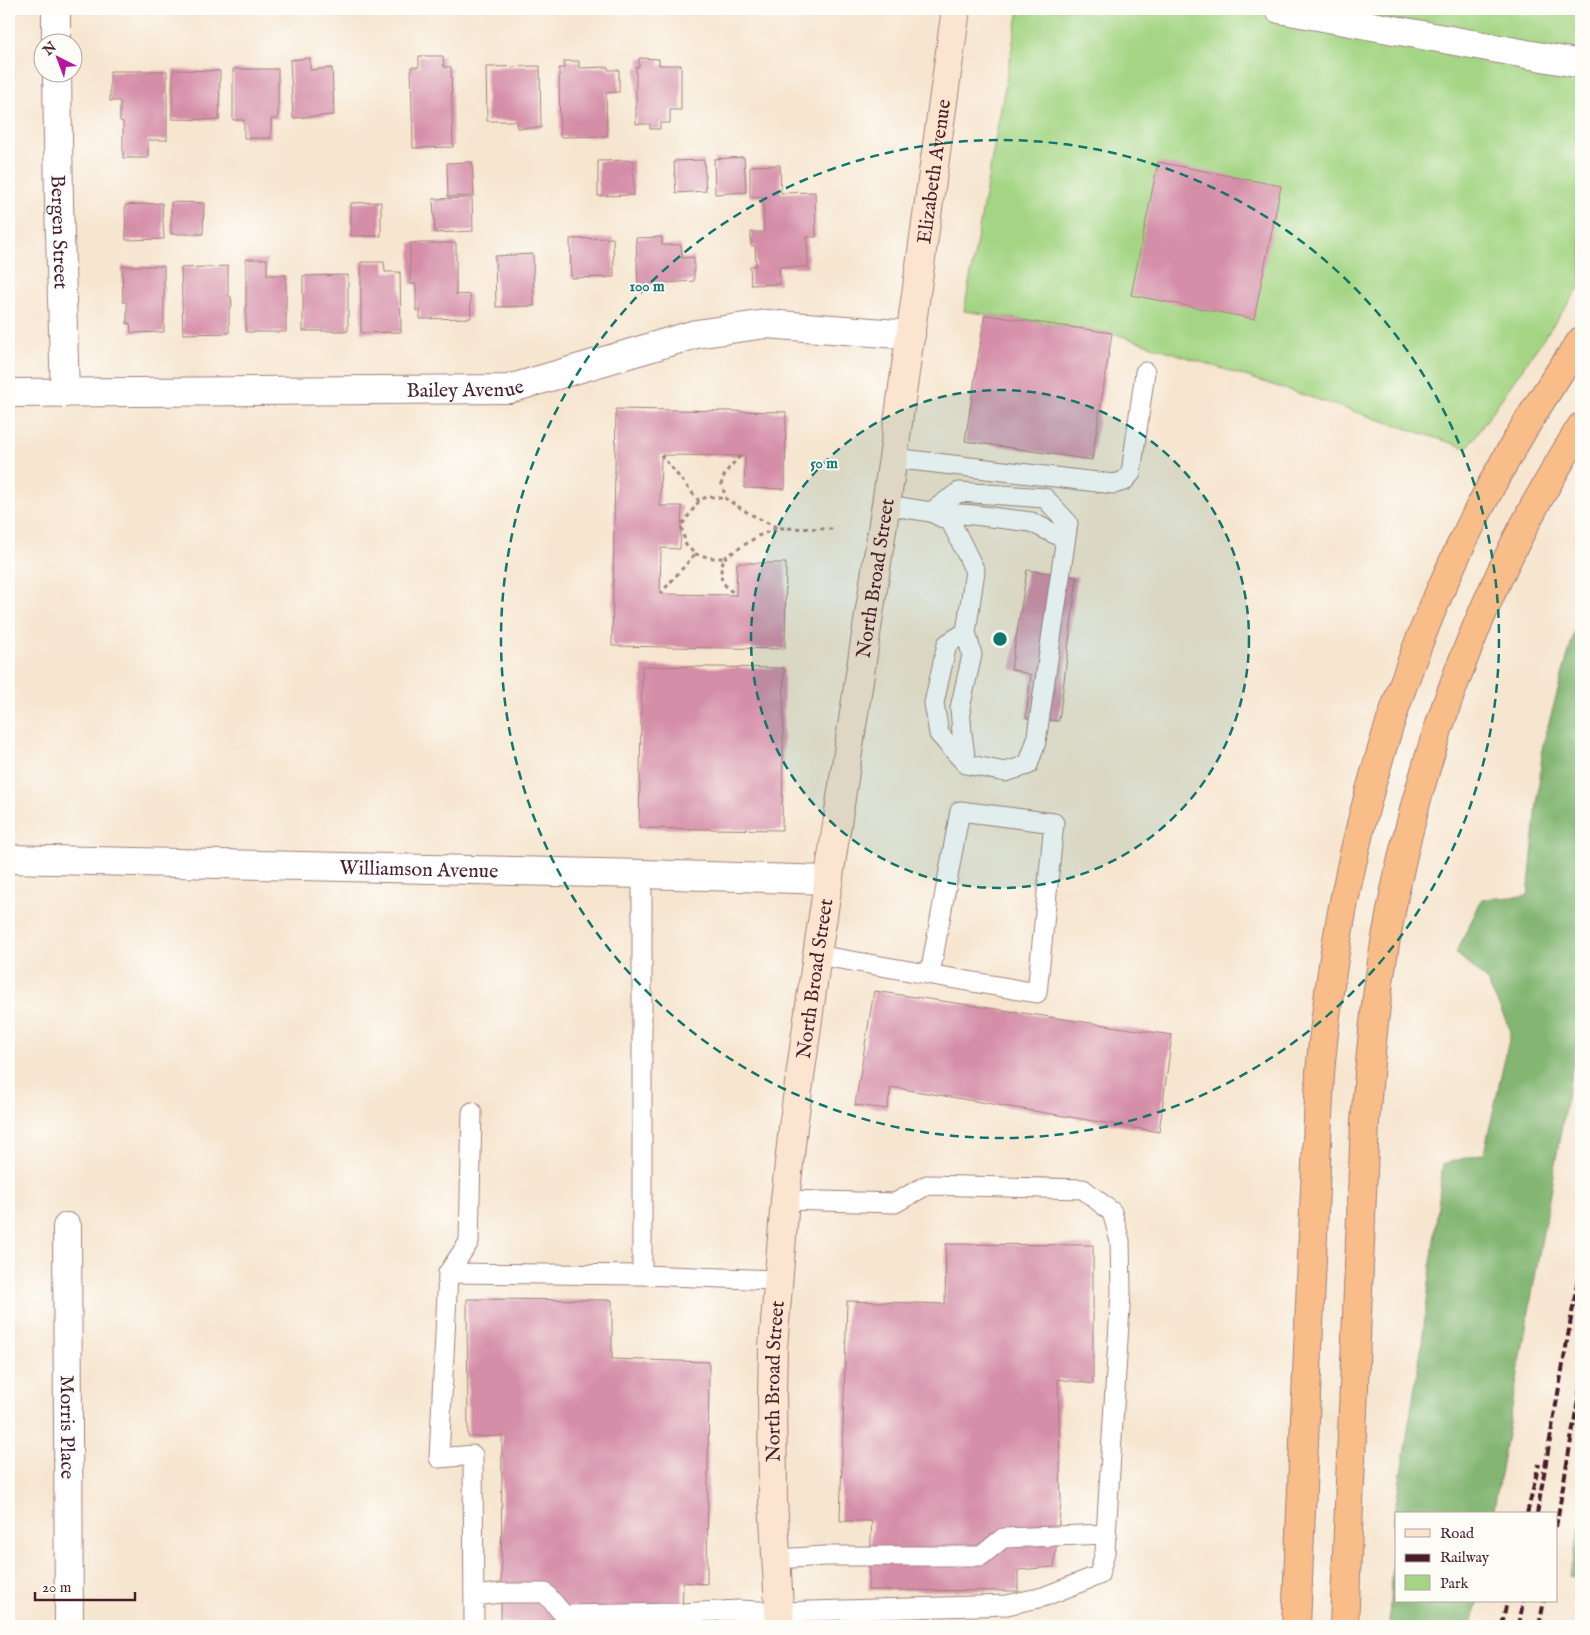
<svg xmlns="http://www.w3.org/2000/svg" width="1590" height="1635" font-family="'IM FELL English',serif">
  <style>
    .green { fill: #a4d584; stroke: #777a58 }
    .forest { fill: #83b672; stroke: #666a4e }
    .building { fill: #d58ea8 }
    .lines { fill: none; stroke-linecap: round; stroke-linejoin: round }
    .lane-casing { stroke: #a0827d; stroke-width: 21 }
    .street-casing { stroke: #a0827d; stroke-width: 30 }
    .secondary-casing { stroke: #a0827d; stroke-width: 30 }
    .highway-casing { stroke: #a0827d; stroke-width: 30 }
    .path { stroke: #a0827d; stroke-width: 3; stroke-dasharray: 4 4; stroke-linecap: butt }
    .lane { stroke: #fff; stroke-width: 19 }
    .street { stroke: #fff; stroke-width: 28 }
    .secondary { stroke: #fce5d0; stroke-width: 28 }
    .highway { stroke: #f8bd89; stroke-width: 28 }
    .rail { stroke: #4a1f2b; stroke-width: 4; stroke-dasharray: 8 4; stroke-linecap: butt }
    .ring { fill: none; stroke: #0f766e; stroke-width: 2.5; stroke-dasharray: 9 6 }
    .labels { text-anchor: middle; stroke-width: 4; stroke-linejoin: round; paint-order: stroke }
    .street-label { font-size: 20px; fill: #4a1f2b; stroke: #fdfcf7 }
    .centre { fill: #0f766e; stroke: #fdfcf7; stroke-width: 2.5 }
    .ring-label { font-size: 15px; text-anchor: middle; font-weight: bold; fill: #0f766e; stroke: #fdfcf7; stroke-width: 4; stroke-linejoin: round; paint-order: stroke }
  </style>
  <rect width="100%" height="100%" fill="#fdfcf7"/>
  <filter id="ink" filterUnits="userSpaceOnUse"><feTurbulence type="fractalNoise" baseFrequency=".02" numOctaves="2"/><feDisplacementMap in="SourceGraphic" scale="10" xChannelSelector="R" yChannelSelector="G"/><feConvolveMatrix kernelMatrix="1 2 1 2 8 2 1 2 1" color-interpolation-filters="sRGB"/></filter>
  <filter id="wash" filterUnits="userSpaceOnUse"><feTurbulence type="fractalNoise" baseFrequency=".0096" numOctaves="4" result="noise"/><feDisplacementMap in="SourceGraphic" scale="20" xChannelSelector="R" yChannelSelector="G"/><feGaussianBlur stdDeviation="1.12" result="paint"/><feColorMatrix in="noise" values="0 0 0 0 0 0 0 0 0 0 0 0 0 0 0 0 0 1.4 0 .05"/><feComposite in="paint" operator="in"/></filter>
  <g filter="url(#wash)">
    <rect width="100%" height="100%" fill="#f6e5cf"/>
    <!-- green -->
    <path class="green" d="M1019 9H1581V285L1467 448 1112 333 964 311Z"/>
    <!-- forest -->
    <path class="forest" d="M1581 608V1018L1493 1514H1396V1601H1478L1471 1626H1389L1394 1516 1422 1343 1443 1164 1484 1153 1511 1031 1486 979 1456 953 1482 899 1528 896 1543 744Z
      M1581 1522V1580L1569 1577Z"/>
    <g id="blocks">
      <!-- building -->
      <path class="building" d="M419 56H443L444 67H451L453 147 413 148 411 67H419Z
        M310 58V70L332 68 334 115 293 118 290 60Z
        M639 58 659 59V65H681V110H670V123H660V129H650V124H636V67H639Z
        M564 61H579V68L608 67V70H619V92L606 93 607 136 560 137 559 68H564Z
        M540 66 541 128H517V121H487L486 67Z
        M233 69H278V119H271V138H244V120H233Z
        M173 70 220 71 219 120 172 119Z
        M110 71H167V140H148V158H123V122L120 121V101H110Z
        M9 72H14V123L9 124Z
        M744 157 746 192 715 194 714 159Z
        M633 160 634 195 598 196V161Z
        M704 160 706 191 676 193 674 161Z
        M472 162 474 196 448 197 447 163Z
        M1158 162 1281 186 1254 319 1131 295Z
        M780 165 781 193 815 192 816 237H807L808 267H779L780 284 751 285 750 266H756L755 246H751V232H764L763 197H750V166Z
        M472 198 473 231 435 233 433 199Z
        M171 202 204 203 203 234H171Z
        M381 202V236H351V203Z
        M162 203 164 239 126 240 125 205Z
        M662 237V245H681L682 258 694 257V281L638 285 636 238Z
        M613 238 614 277 571 278 570 239Z
        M410 243H456V295L470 294 471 318 420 319V310L416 311V284H410Z
        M533 254 534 306 496 307 495 256Z
        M246 259H267V275H286V332H246Z
        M361 262H384L385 272H400L401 332 361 333Z
        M9 266H12L10 328H9Z
        M122 266H164V332L131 333 130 323 127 324V302H123Z
        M228 266V295L231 297 232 305 229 309V333L183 334 181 268Z
        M348 275V331H303V276Z
        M985 315 1112 333 1092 460 965 441Z
        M616 409 786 412 785 489 744 488 745 456 661 455 660 506H682L680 549 661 548 660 594 736 595 737 563H786L785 649 612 646Z
        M1027 570 1077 577 1059 721 1026 718 1031 675 1011 669Z
        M642 666 784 668 782 830 639 828Z
        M874 991 1172 1035 1159 1132 891 1087 887 1109 855 1105Z
        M946 1244 1093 1245V1384L1058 1379 1061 1503 1054 1567 1018 1570V1591L868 1590 872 1521H840L847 1301 945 1304Z
        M467 1299 612 1300V1359L709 1362 707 1584 683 1582 682 1626H539L501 1622 502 1436 468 1437Z"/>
    </g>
  </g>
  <g filter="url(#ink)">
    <use href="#blocks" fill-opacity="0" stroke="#a0827d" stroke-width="1"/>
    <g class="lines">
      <defs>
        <path id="lane" d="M893 458 1114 484 1124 481 1131 473 1145 372
          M886 505 931 512 974 515 1031 522 1065 539
          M931 512 959 492 1045 498 1068 523 1036 742 1028 765 1005 772 966 764 939 734 934 703 947 644 966 632
          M931 512 951 522 975 571 966 632 972 655 960 708 962 733 966 764
          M642 874V1275
          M817 955 1037 993 1054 823 960 811 930 974
          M472 1112 469 1242 448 1273 439 1458 473 1455 474 1626
          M448 1273 642 1275 779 1280
          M776 1559 825 1556H981L1003 1538 1107 1534
          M474 1596 501 1593H545L564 1615 682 1613 739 1610 779 1612 1007 1605 1043 1597 1099 1575 1105 1552 1121 1291 1120 1241 1112 1212 1083 1189 927 1185 895 1203 785 1200"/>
        <g id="street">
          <path d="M56 9V42"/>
          <path d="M1279 9 1581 64"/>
          <path id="s1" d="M57 72 59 203 65 393"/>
          <path id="s2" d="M9 393 509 389 696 334 766 324 911 335"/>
          <path id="s3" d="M9 859 642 874 829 880"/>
          <path id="s4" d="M67 1227 69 1626"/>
        </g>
        <g id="secondary">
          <path id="s5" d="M780 1626 773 1500 772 1394 773 1347 785 1200 793 1127 817 955 893 458 956 9"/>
        </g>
        <path id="highway" d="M1296 1626 1320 1073C1343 809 1427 558 1581 341
          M1344 1626 1365 1122C1370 1060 1375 999 1386 938 1412 787 1462 640 1535 505 1550 479 1565 452 1581 427"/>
      </defs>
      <!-- lane casing -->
      <use href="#lane" class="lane-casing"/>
      <!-- street casing -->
      <use href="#street" class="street-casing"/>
      <!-- secondary casing -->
      <use href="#secondary" class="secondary-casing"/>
      <!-- highway casing -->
      <use href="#highway" class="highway-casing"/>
      <!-- path -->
      <path class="path" d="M1502 9V10
        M661 455 699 501 708 496 726 499
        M740 456 729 468 721 481 726 499 750 514 778 528 834 529
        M695 554 713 558H724C718 578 720 582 736 595
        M724 558 758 536 778 528
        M660 594 695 554 686 545 681 526 699 501"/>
      <!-- lane -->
      <use href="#lane" class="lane"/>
      <!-- street -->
      <use href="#street" class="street"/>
      <!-- secondary -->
      <use href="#secondary" class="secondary"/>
      <!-- highway -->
      <use href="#highway" class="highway"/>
      <!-- rail -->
      <path class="rail" d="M1527 1514 1539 1464
        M1537 1514 1581 1261
        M1556 1527 1581 1382
        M1502 1626 1507 1601
        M1519 1626 1523 1601
        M1539 1626 1544 1601"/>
    </g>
  </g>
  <!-- distance rings -->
  <circle cx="1000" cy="639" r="249" fill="#0f766e" fill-opacity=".12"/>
  <g class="ring">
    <circle cx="1000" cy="639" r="249"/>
    <circle cx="1000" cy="639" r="499"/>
  </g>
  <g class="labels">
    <!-- street labels -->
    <g class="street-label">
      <text dy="7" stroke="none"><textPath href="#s5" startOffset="1466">Elizabeth Avenue</textPath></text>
      <text dy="7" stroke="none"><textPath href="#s1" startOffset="160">Bergen Street</textPath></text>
      <text dy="7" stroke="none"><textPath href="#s2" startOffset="456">Bailey Avenue</textPath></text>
      <text dy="7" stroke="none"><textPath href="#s5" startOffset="1055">North Broad Street</textPath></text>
      <text dy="7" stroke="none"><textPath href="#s3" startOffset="410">Williamson Avenue</textPath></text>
      <text dy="7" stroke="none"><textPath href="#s5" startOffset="650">North Broad Street</textPath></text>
      <text dy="7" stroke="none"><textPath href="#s5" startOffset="245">North Broad Street</textPath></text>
      <text dy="7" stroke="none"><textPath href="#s4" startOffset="200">Morris Place</textPath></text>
    </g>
  </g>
  <circle cx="1000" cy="639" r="8" class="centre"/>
  <g class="ring-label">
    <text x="647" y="291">100 m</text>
    <text x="824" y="468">50 m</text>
  </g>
  <!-- margin -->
  <rect width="1590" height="1635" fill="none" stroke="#fdfcf7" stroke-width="30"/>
  <!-- legend -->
  <rect x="1395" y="1512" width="162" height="90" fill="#fdfcf7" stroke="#b5a4a5"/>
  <rect x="1405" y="1529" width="25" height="8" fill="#fce5d0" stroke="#b5a4a5"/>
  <text x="1440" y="1538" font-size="15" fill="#4a1f2b">Road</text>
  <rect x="1405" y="1554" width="25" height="8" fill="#4a1f2b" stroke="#b5a4a5"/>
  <text x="1440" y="1562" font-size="15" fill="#4a1f2b">Railway</text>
  <rect x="1405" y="1575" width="25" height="15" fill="#a4d584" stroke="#b5a4a5"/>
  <text x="1440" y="1588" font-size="15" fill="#4a1f2b">Park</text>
  <!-- north arrow -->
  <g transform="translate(58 58) rotate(318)"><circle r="24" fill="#fdfcf7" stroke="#b5a4a5"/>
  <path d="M0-4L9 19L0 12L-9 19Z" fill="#b5179e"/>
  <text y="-8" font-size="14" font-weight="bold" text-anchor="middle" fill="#4a1f2b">N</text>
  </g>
  <!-- scale -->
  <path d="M35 1592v8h100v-8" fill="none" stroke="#4a1f2b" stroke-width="2.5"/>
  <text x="42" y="1592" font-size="15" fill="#4a1f2b" stroke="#fdfcf7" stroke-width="4" paint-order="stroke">20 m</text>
</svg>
